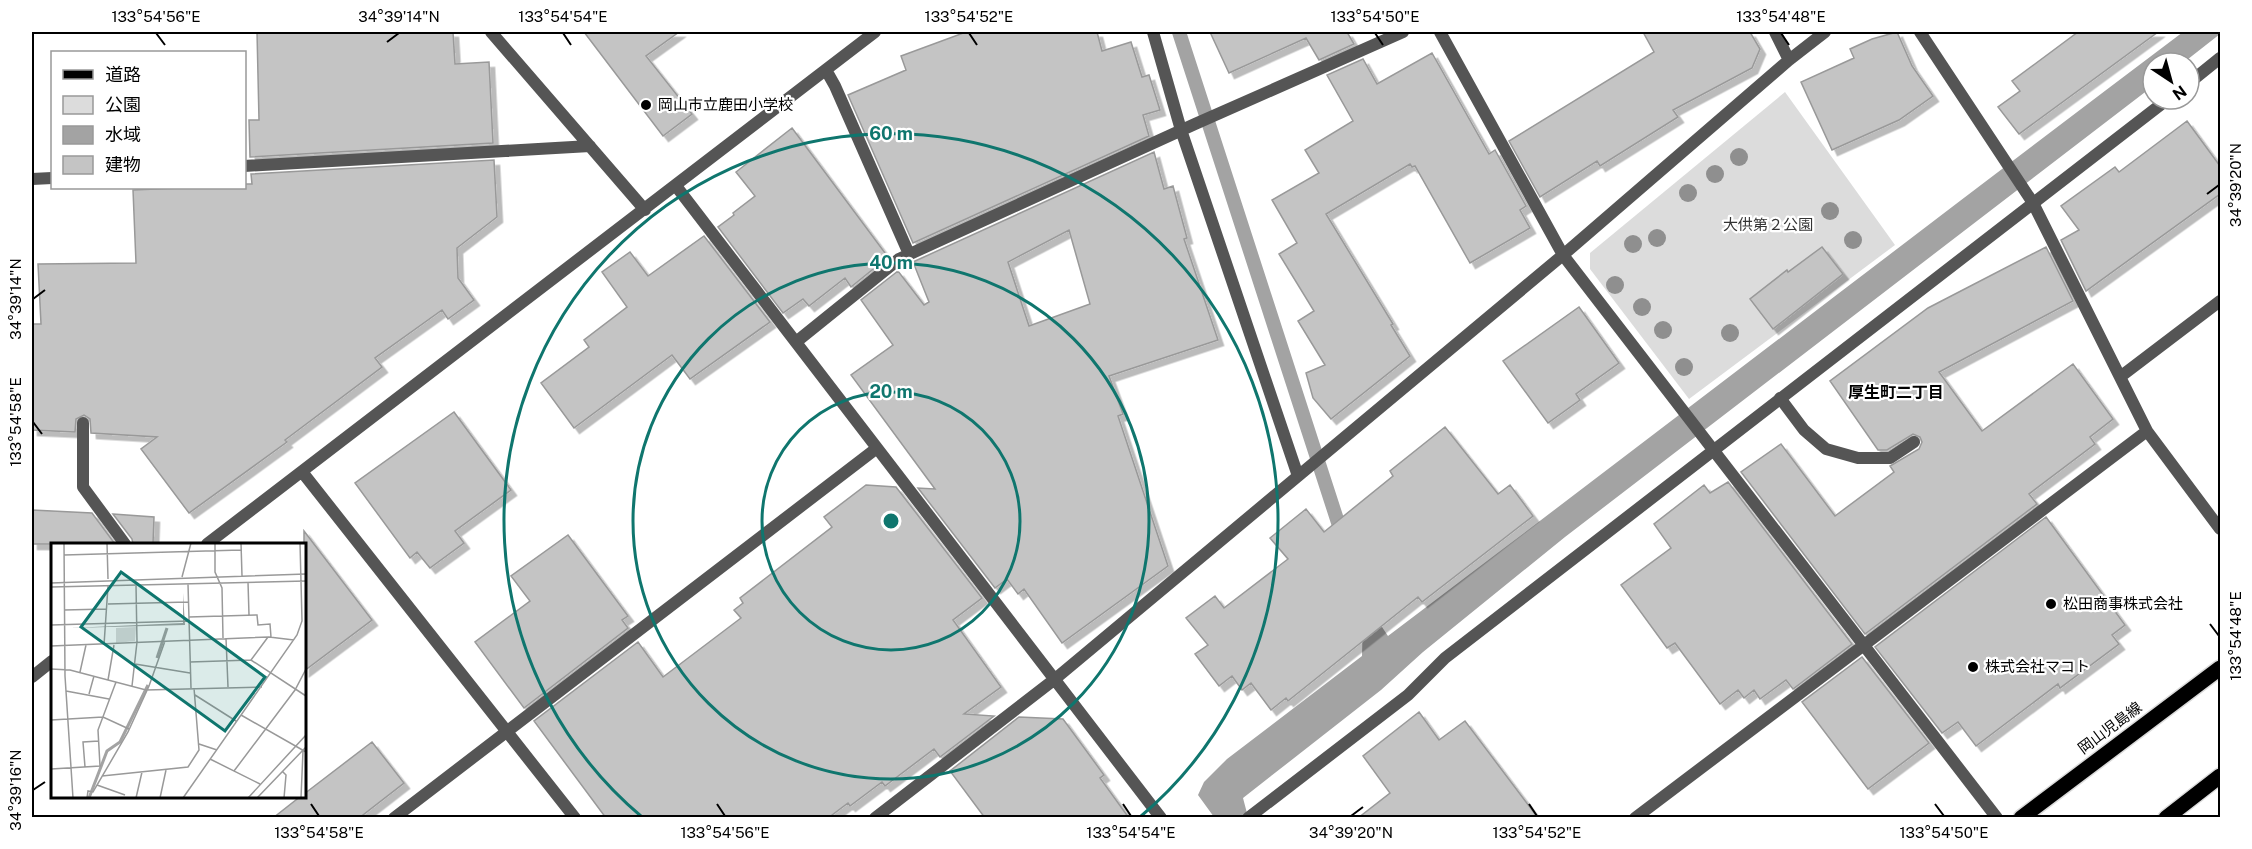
<svg xmlns="http://www.w3.org/2000/svg" width="2252" height="849" font-family="'Public Sans','Noto Sans JP',sans-serif">
  <style>
    .green { fill: #dcdcdc }
    .water { fill: #a3a3a3 }
    .lines { fill: none; stroke-linecap: round; stroke-linejoin: round }
    .stream { stroke: #a3a3a3; stroke-width: 14 }
    .building { fill: #c4c4c4; stroke: #999; stroke-width: 1.5; fill-rule: evenodd; filter: url(#shadow) }
    .primary-casing { stroke: #dbdbdb; stroke-width: 18 }
    .lane { stroke: #555; stroke-width: 12 }
    .street { stroke: #555; stroke-width: 12 }
    .primary { stroke: #000; stroke-width: 15 }
    .tree { fill: #8f8f8f }
    .ticks { fill: none; stroke: #000; stroke-width: 2 }
    .ring { fill: none; stroke: #0f766e; stroke-width: 3 }
    .poi-dot { fill: #000; stroke: #fff; stroke-width: 2 }
    .labels { text-anchor: middle; stroke-width: 4.5; stroke-linejoin: round; paint-order: stroke }
    .poi-label { font-size: 15px; fill: #000; stroke: #fff; text-anchor: start }
    .park-label { font-size: 15px; fill: #333; stroke: #fff }
    .street-label { font-size: 15px; fill: #000; stroke: #fff }
    .neighbourhood-label { font-size: 16px; font-weight: bold; fill: #000; stroke: #fff }
    .inset-river { fill: none; stroke: #a3a3a3; stroke-width: 3 }
    .inset-road { fill: none; stroke: #999; stroke-width: 1.5 }
    .view { fill: #0f766e; fill-opacity: 0.15; stroke: #0f766e; stroke-width: 3 }
    .inset-edge { fill: none; stroke: #000; stroke-width: 3 }
    .centre { fill: #0f766e; stroke: #fff; stroke-width: 3 }
    .ring-label { font-size: 18px; text-anchor: middle; font-weight: bold; fill: #0f766e; stroke: #fff; stroke-width: 4.5; stroke-linejoin: round; paint-order: stroke }
    .neatline { fill: none; stroke: #000; stroke-width: 2 }
    .ticks-label { font-size: 15px; text-anchor: middle; fill: #000 }
  </style>
  <defs>
    <filter id="shadow"><feDropShadow dx="5.5" dy="5.5" stdDeviation="0" flood-color="#0004"/></filter>
  </defs>
  <rect width="100%" height="100%" fill="#fff"/>
  <!-- green -->
  <path class="green" d="M1785 92 1895 245 1689 399 1590 269V253Z"/>
  <!-- water -->
  <path class="water" d="M2183 32H2220V34L2183 63H2153V86L1565 537 1423 652 1381 690 1243 798 1248 817H1214L1198 795 1204 782 1227 759 1362 656 1363 613 1370 609 1388 636C1654 435 1918 232 2183 32Z"/>
  <g class="lines">
    <!-- stream -->
    <path class="stream" d="M1179 32 1343 538"/>
  </g>
  <!-- building -->
  <path class="building" d="M257 32H453L455 64 489 62 493 143 250 157 249 120H259Z
    M584 32H679L646 56 692 114 663 136Z
    M966 32H1097L1102 51 1131 42 1142 77 1149 75 1160 110 1143 115 1149 136 913 243 848 95 906 70 901 56Z
    M1210 32H1347L1354 44 1319 60 1306 38 1229 73Z
    M1643 32H1750L1760 49 1752 68 1673 110 1678 117 1600 166 1597 161 1540 197 1509 141 1654 52Z
    M1897 32 1912 66 1933 96 1899 120 1832 150 1801 82 1854 58 1850 49 1872 39Z
    M2078 32H2158L2019 134 1998 107 2020 91 2012 81Z
    M1432 53 1489 154 1495 150 1526 206 1520 210 1530 228 1470 263 1415 166 1412 167 1410 164 1326 214 1393 324 1391 325 1410 356 1331 419 1313 398 1306 373 1325 365 1298 321 1314 311 1279 254 1297 243 1272 200 1319 173 1305 150 1353 121 1327 75 1363 59 1377 84Z
    M2187 121 2220 166V194L2086 291 2061 240 2079 230 2061 206 2115 167 2119 172Z
    M792 128 888 257 851 287 845 278 809 306 803 299 783 313 718 227 734 215 733 213 755 196 736 172Z
    M1154 152 1164 189 1173 186 1187 238 1184 239 1218 340 1109 376 1123 414 1118 416 1168 566 1062 643 1024 589 1018 594 1007 579 995 588 918 488 935 489 851 375 893 345 861 300 898 271 924 305 929 302 913 262ZM1069 230 1090 304 1029 326 1008 262Z
    M494 160 497 217 457 248 458 278 474 300 448 319 442 310 375 358 382 367 285 440 287 442 189 513 141 449 157 437 91 433 90 419 84 415 76 419 75 432 32 430V324H41L38 264 136 263 133 190 180 188H244V184H252L251 174Z
    M704 236 770 322 690 379 672 355 574 428 541 383 589 347 584 340 627 307 602 272 630 252 648 276Z
    M1822 247 1843 274 1773 329 1750 299 1787 270 1788 272Z
    M2046 247 2073 301 1939 372 1982 431 2073 364 2113 419 2090 437 2095 444 2029 494 2037 504 1865 634 1741 472 1781 444 1835 516 1894 472 1890 466 1919 449 1922 442 1920 437 1913 434 1887 450H1878L1830 381 1928 308Z
    M1579 307 1619 363 1576 394 1580 400 1548 423 1503 361Z
    M454 412 511 490 455 531 464 543 430 568 417 552 410 558 355 483Z
    M1445 427 1498 494 1510 485 1533 516 1422 602 1418 597 1288 701 1286 698 1271 710 1251 683 1242 690 1232 676 1219 686 1195 654 1208 645 1186 618 1215 596 1224 608 1288 559 1270 538 1306 509 1324 532 1393 476 1390 471Z
    M1728 482 1852 644 1793 689 1786 680 1760 699 1754 690 1744 698 1738 690 1720 704 1675 643 1667 648 1621 585 1671 548 1654 524 1704 485 1710 493Z
    M866 485 896 487 982 598 953 620 1001 687 964 714 994 716 940 757 934 749 885 786 882 782 850 806 848 803 828 818H606L534 721 638 642 663 677 741 618 734 610 743 603 740 598 832 527 824 517Z
    M32 510 92 513 115 544H32Z
    M113 514 154 517 153 544H133L132 539Z
    M2046 517 2125 625 2112 635 2119 644 2060 688 2058 684 1976 746 1958 722 1942 733 1875 647Z
    M304 531 372 620 304 671Z
    M568 535 628 616 622 620 628 628 524 708 475 642 530 601 511 576Z
    M1862 657 1929 743 1868 789 1802 702Z
    M1419 712 1439 740 1465 721 1538 818H1358L1390 793 1363 756Z
    M1019 717 1063 719 1104 775 1100 778 1129 818H985L950 771Z
    M372 742 404 783 359 818H273L301 796H304V794Z"/>
  <g class="lines">
    <defs>
      <path id="primary" d="M2021 818 2220 668
        M2166 818 2220 776"/>
    </defs>
    <!-- primary casing -->
    <use href="#primary" class="primary-casing"/>
    <!-- lane -->
    <path class="lane" d="M1780 398 1804 430 1826 449 1858 458H1890L1914 442
      M83 423V487L125 544"/>
    <!-- street -->
    <path class="street" d="M491 32 645 210
      M1153 32 1181 130 1298 476
      M1440 32 1563 255 1997 818
      M1775 32 1789 60
      M1920 32 2033 203 2147 431 2220 529
      M826 70 835 86 909 254
      M2189 83 2220 58
      M244 166 590 146
      M32 179 52 178
      M676 186 1161 818
      M796 342 899 259 1195 124 1403 32
      M2120 377 2220 301
      M303 473 575 818
      M207 544 875 32
      M32 677 52 661
      M394 818 877 448
      M875 818 1055 679 1563 255 1789 60 1825 32
      M1248 818 1408 695 1445 658 2168 99
      M1635 818 2147 431"/>
    <!-- primary -->
    <use href="#primary" class="primary"/>
  </g>
  <!-- trees -->
  <g class="tree">
    <circle cx="1739" cy="157" r="9"/>
    <circle cx="1715" cy="174" r="9"/>
    <circle cx="1688" cy="193" r="9"/>
    <circle cx="1830" cy="211" r="9"/>
    <circle cx="1657" cy="238" r="9"/>
    <circle cx="1853" cy="240" r="9"/>
    <circle cx="1633" cy="244" r="9"/>
    <circle cx="1615" cy="285" r="9"/>
    <circle cx="1642" cy="307" r="9"/>
    <circle cx="1663" cy="330" r="9"/>
    <circle cx="1730" cy="333" r="9"/>
    <circle cx="1684" cy="367" r="9"/>
  </g>
  <!-- ticks -->
  <path class="ticks" d="M156 33 165 45M563 33 571 45M969 33 977 45M1375 33 1383 45M1781 33 1789 45M387 42 399 33M2207 194 2219 185M33 299 45 290M33 422 42 434M2210 624 2219 636M33 790 45 782M311 804 319 816M717 804 725 816M1123 804 1131 816M1529 804 1537 816M1935 804 1944 816M1351 816 1363 807"/>
  <!-- distance rings -->
  <g class="ring">
    <circle cx="891" cy="521" r="129"/>
    <circle cx="891" cy="521" r="258"/>
    <path d="M642 817A387 387 0 1 1 1140 817"/>
  </g>
  <!-- markers -->
  <g class="poi-dot">
    <circle cx="646" cy="105" r="6"/>
    <circle cx="2051" cy="604" r="6"/>
    <circle cx="1973" cy="667" r="6"/>
  </g>
  <g class="labels">
    <!-- poi labels -->
    <g class="poi-label">
      <text x="658" y="110">岡山市立鹿田小学校</text>
      <text x="2063" y="609">松田商事株式会社</text>
      <text x="1985" y="672">株式会社マコト</text>
    </g>
    <!-- park labels -->
    <g class="park-label">
      <text x="1768" y="230">大供第２公園</text>
    </g>
    <!-- street labels -->
    <g class="street-label">
      <text transform="translate(2110 728) rotate(-37)" y="5">岡山児島線</text>
    </g>
    <!-- neighbourhood labels -->
    <g class="neighbourhood-label">
      <text x="1896" y="398">厚生町二丁目</text>
    </g>
  </g>
  <!-- overview -->
  <g transform="translate(51 543)">
    <rect width="255" height="255" fill="#fff"/>
    <path d="M85 84 84 98 65 100V85Z" fill="#dcdcdc"/>
    <path d="M132 50 134 82 19 85 132 80Z" fill="#a3a3a3"/>
    <path class="inset-river" d="M106 115 116 85M38 255 56 208 69 199 97 142"/>
    <path class="inset-road" d="M13 0 14 133 22 255M56 0 57 36M164 0V29L171 45 172 95M190 0 191 33M13 12 190 7M131 34 140 0M197 39 198 72M0 40 255 31M137 41 140 145M0 44 255 38M57 61 137 59M13 67 56 66M138 74 206 72 207 82 219 81 220 94M0 82 138 78M175 95 177 144M53 102 57 43M0 103 218 94 243 97M200 117 217 94M139 119 200 117 255 153M84 121 139 130M0 126 19 127 95 147 211 144M29 129 35 102M57 137 63 102M81 143 86 99 85 42M15 148 58 156M38 151 43 133M144 152 185 178M190 172 255 209M0 177 52 174 78 186M148 201 166 207M159 216 209 241M34 224 32 199 48 198M0 226 49 223 47 187 65 139M183 228 244 147 255 126M232 229 235 232 233 255M51 233 137 224 148 207 143 145M46 242 74 252M36 255 37 248 42 249 77 189 98 143 114 98M85 255 91 229M109 255 115 227M132 255 246 92 251 78 249 0M197 255 255 192M206 255 255 204M250 255 252 208"/>
    <path class="view" d="M70 29 214 134 174 188 30 84Z"/>
    <rect width="255" height="255" class="inset-edge"/>
  </g>
  <circle cx="891" cy="521" r="9" class="centre"/>
  <g class="ring-label">
    <text x="891" y="140">60 m</text>
    <text x="891" y="269">40 m</text>
    <text x="891" y="398">20 m</text>
  </g>
  <!-- border -->
  <rect width="2252" height="849" fill="none" stroke="#ffffff" stroke-width="66"/>
  <!-- legend -->
  <rect x="51" y="51" width="195" height="138" fill="#ffffff" stroke="#999999" stroke-width="1.5"/>
  <rect x="63" y="70" width="30" height="9" fill="#000000" stroke="#999999" stroke-width="1.5"/>
  <text x="105" y="81" font-size="18" fill="#000000">道路</text>
  <rect x="63" y="96" width="30" height="18" fill="#dcdcdc" stroke="#999999" stroke-width="1.5"/>
  <text x="105" y="111" font-size="18" fill="#000000">公園</text>
  <rect x="63" y="126" width="30" height="18" fill="#a3a3a3" stroke="#999999" stroke-width="1.5"/>
  <text x="105" y="141" font-size="18" fill="#000000">水域</text>
  <rect x="63" y="156" width="30" height="18" fill="#c4c4c4" stroke="#999999" stroke-width="1.5"/>
  <text x="105" y="171" font-size="18" fill="#000000">建物</text>
  <!-- north arrow -->
  <g transform="translate(2171 81) rotate(144)"><circle r="28" fill="#ffffff" stroke="#999999" stroke-width="1.5"/>
  <path d="M0-4.5L10 22L0 15L-10 22Z" fill="#000000"/>
  <text y="-9" font-size="16" font-weight="bold" text-anchor="middle" fill="#000000">N</text>
  </g>
  <rect x="33" y="33" width="2186" height="783" class="neatline"/>
  <g class="ticks-label">
    <text x="156" y="22">133°54'56"E</text>
    <text x="399" y="22">34°39'14"N</text>
    <text x="563" y="22">133°54'54"E</text>
    <text x="969" y="22">133°54'52"E</text>
    <text x="1375" y="22">133°54'50"E</text>
    <text x="1781" y="22">133°54'48"E</text>
    <text transform="translate(2236 185) rotate(-90)" y="5">34°39'20"N</text>
    <text transform="translate(16 299) rotate(-90)" y="5">34°39'14"N</text>
    <text transform="translate(16 422) rotate(-90)" y="5">133°54'58"E</text>
    <text transform="translate(2236 636) rotate(-90)" y="5">133°54'48"E</text>
    <text transform="translate(16 790) rotate(-90)" y="5">34°39'16"N</text>
    <text x="319" y="838">133°54'58"E</text>
    <text x="725" y="838">133°54'56"E</text>
    <text x="1131" y="838">133°54'54"E</text>
    <text x="1351" y="838">34°39'20"N</text>
    <text x="1537" y="838">133°54'52"E</text>
    <text x="1944" y="838">133°54'50"E</text>
  </g>
</svg>
